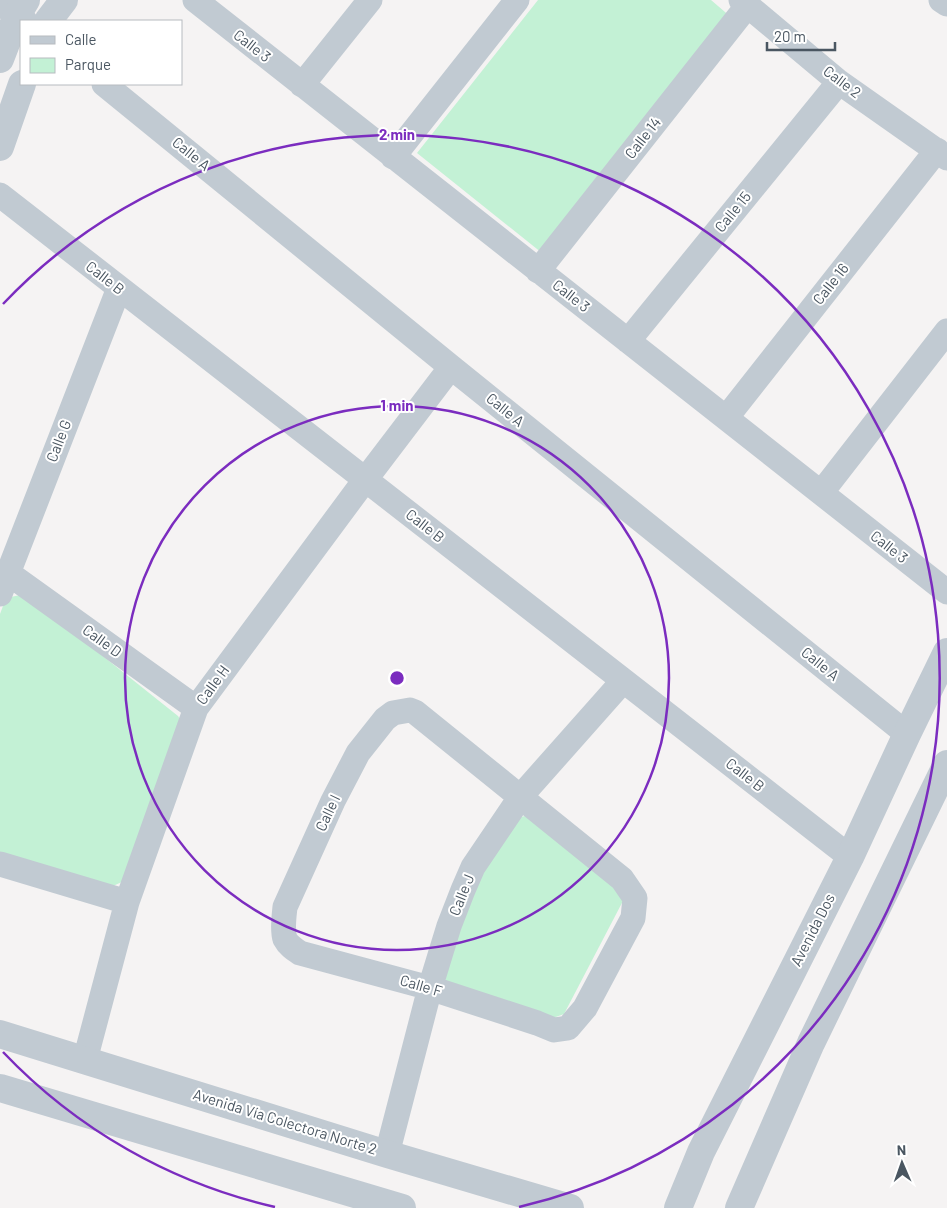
<svg xmlns="http://www.w3.org/2000/svg" width="947" height="1208" font-family="Barlow,sans-serif">
  <style>
    .green { fill: #c3f1d5 }
    .lines { fill: none; stroke-linecap: round; stroke-linejoin: round }
    .minor { stroke: #c1cad2; stroke-width: 25 }
    .tertiary { stroke: #c1cad2; stroke-width: 28 }
    .ring { fill: none; stroke: #7b2cbf; stroke-width: 2.5 }
    .labels { text-anchor: middle; stroke-width: 4; stroke-linejoin: round; paint-order: stroke }
    .street-label { font-size: 15px; fill: #4a5661; stroke: #fff }
    .centre { fill: #7b2cbf; stroke: #fff; stroke-width: 2.5 }
    .ring-label { font-size: 15px; text-anchor: middle; font-weight: bold; fill: #7b2cbf; stroke: #fff; stroke-width: 4; stroke-linejoin: round; paint-order: stroke }
  </style>
  <rect width="100%" height="100%" fill="#f5f3f3"/>
  <!-- green -->
  <path class="green" d="M538 0H711L732 18 547 257 417 153Z
    M25 594 178 716 182 722 124 881 113 886 0 852V614L6 598Z
    M530 815 623 888 624 899 564 1014 553 1018 446 983 444 974 469 897 516 818Z"/>
  <g class="lines">
    <!-- minor -->
    <path class="minor" d="M195 0 947 592
      M741 0 839 82 947 158
      M941 0 947 4
      M0 3 25 21
      M104 84 451 367 907 734
      M302 85 370 0
      M393 157 517 0
      M0 195 850 857
      M538 271 748 5
      M628 341 839 82
      M726 418 937 150
      M821 493 947 331
      M8 573 196 708
      M0 594 119 288
      M410 710 415 712 622 879 635 898 633 918 585 1008 568 1028 554 1030 537 1023 430 988 300 953C294 949 288 945 285 939 282 930 284 916 285 907L333 801 358 753 385 719 393 713Z
      M0 864 127 902
      M85 1060 127 902 196 708 365 480 451 367
      M387 1154 430 988 449 926 463 890 473 867 521 796 623 681"/>
    <!-- tertiary -->
    <path class="tertiary" d="M48 21 64 0
      M0 59 17 15 26 0
      M0 147 22 84
      M0 1034 387 1154 570 1208
      M0 1088 402 1208
      M678 1208 701 1152 850 857 907 734 947 652
      M739 1208 811 1043 947 764"/>
  </g>
  <!-- distance rings -->
  <g class="ring">
    <circle cx="397" cy="678" r="272"/>
    <path d="M275 1207A543 543 0 0 1 3 1052M3 304A543 543 0 1 1 519 1207"/>
  </g>
  <g class="labels">
    <!-- street labels -->
    <g class="street-label">
      <text transform="translate(252 46) rotate(38)" y="5">Calle 3</text>
      <text transform="translate(842 82) rotate(37)" y="5">Calle 2</text>
      <text transform="translate(643 138) rotate(-52)" y="5">Calle 14</text>
      <text transform="translate(191 154) rotate(39)" y="5">Calle A</text>
      <text transform="translate(733 212) rotate(-51)" y="5">Calle 15</text>
      <text transform="translate(105 278) rotate(38)" y="5">Calle B</text>
      <text transform="translate(831 284) rotate(-52)" y="5">Calle 16</text>
      <text transform="translate(571 296) rotate(38)" y="5">Calle 3</text>
      <text transform="translate(505 410) rotate(39)" y="5">Calle A</text>
      <text transform="translate(59 441) rotate(-69)" y="5">Calle G</text>
      <text transform="translate(425 526) rotate(38)" y="5">Calle B</text>
      <text transform="translate(889 547) rotate(38)" y="5">Calle 3</text>
      <text transform="translate(102 641) rotate(36)" y="5">Calle D</text>
      <text transform="translate(820 664) rotate(39)" y="5">Calle A</text>
      <text transform="translate(213 685) rotate(-54)" y="5">Calle H</text>
      <text transform="translate(745 775) rotate(38)" y="5">Calle B</text>
      <text transform="translate(328 813) rotate(-65)" y="5">Calle I</text>
      <text transform="translate(462 895) rotate(-68)" y="5">Calle J</text>
      <text transform="translate(813 930) rotate(-63)" y="5">Avenida Dos</text>
      <text transform="translate(421 986) rotate(16)" y="5">Calle F</text>
      <text transform="translate(285 1122) rotate(17)" y="5">Avenida Vía Colectora Norte 2</text>
    </g>
  </g>
  <circle cx="397" cy="678" r="8" class="centre"/>
  <g class="ring-label">
    <text x="397" y="140">2 min</text>
    <text x="397" y="411">1 min</text>
  </g>
  <!-- legend -->
  <rect x="20" y="20" width="162" height="65" fill="#ffffff" stroke="#b7bbc0"/>
  <rect x="30" y="36" width="25" height="8" fill="#c1cad2" stroke="#b7bbc0"/>
  <text x="65" y="45" font-size="15" fill="#4a5661">Calle</text>
  <rect x="30" y="58" width="25" height="15" fill="#c3f1d5" stroke="#b7bbc0"/>
  <text x="65" y="70" font-size="15" fill="#4a5661">Parque</text>
  <!-- north arrow -->
  <g transform="translate(902 1163) rotate(358)" stroke="#ffffff" stroke-width="4" paint-order="stroke">
  <path d="M0-4L9 19L0 12L-9 19Z" fill="#4a5661"/>
  <text y="-8" font-size="14" font-weight="bold" text-anchor="middle" fill="#4a5661">N</text>
  </g>
  <!-- scale -->
  <path d="M767 42v8h68v-8" fill="none" stroke="#4a5661" stroke-width="2.5"/>
  <text x="774" y="42" font-size="15" fill="#4a5661" stroke="#ffffff" stroke-width="4" paint-order="stroke">20 m</text>
</svg>
